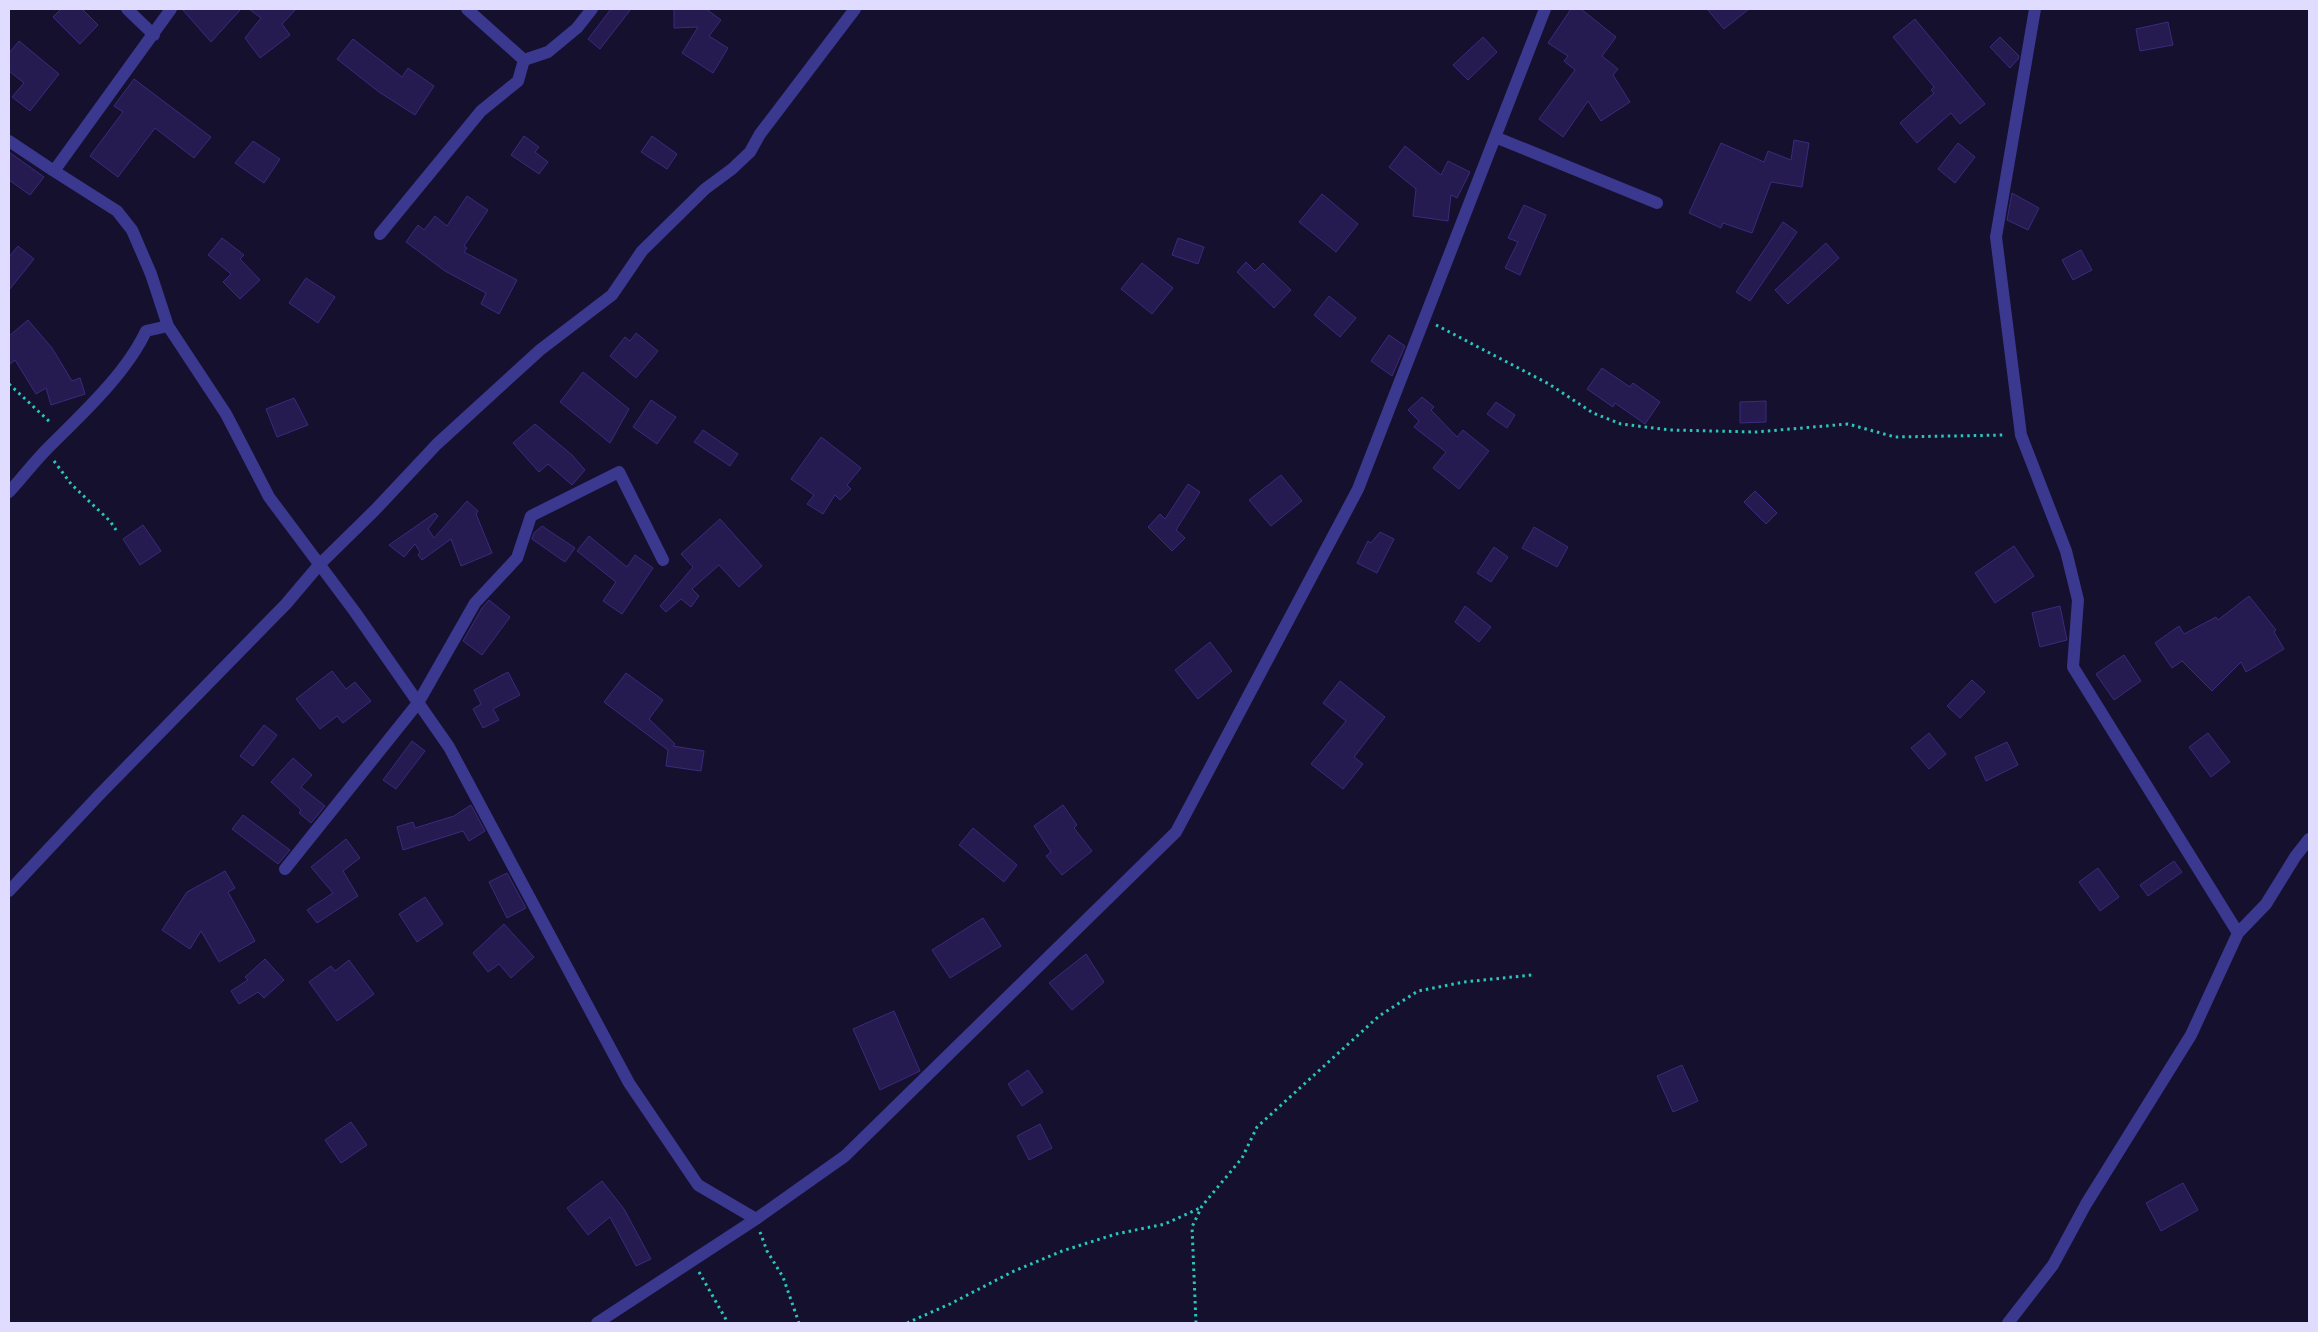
<svg xmlns="http://www.w3.org/2000/svg" width="2318" height="1332" font-family="'PT Sans',sans-serif">
  <style>
    .building { fill: #251b50; stroke: #3a2b7d }
    .lines { fill: none; stroke-linecap: round; stroke-linejoin: round }
    .path { stroke: #29c7bb; stroke-width: 3; stroke-dasharray: 2.5 4; stroke-linecap: butt }
    .street { stroke: #3a388f; stroke-width: 12 }
  </style>
  <rect width="100%" height="100%" fill="#15102e"/>
  <!-- building -->
  <path class="building" d="M61 9H82L98 25 80 44 53 17Z
    M182 9H241L211 42Z
    M249 9H296L282 24 290 35 260 58 245 38 261 18Z
    M611 9H631L600 49 588 39Z
    M674 9H706L721 20 709 36 728 48 713 73 682 53 698 27 674 28Z
    M1571 9H1581L1616 37 1602 56 1618 69 1613 75 1630 102 1601 121 1588 101 1563 137 1539 119 1575 70 1564 61 1568 56 1548 43Z
    M1707 9H1749L1724 29Z
    M1915 19 1985 104 1960 124 1951 113 1917 143 1900 123 1934 93 1931 90 1934 87 1893 37Z
    M2168 22 2173 45 2140 51 2136 29Z
    M1483 37 1497 52 1468 80 1453 65Z
    M2000 37 2019 56 2018 59 2010 68 1990 47Z
    M353 39 402 77 408 68 434 86 415 115 379 92 337 59Z
    M19 41 59 74 30 111 12 97 24 83 9 71V53Z
    M134 79 211 137 194 158 155 128 118 177 90 156 123 112 114 106Z
    M524 136 539 147 535 152 548 162 539 174 511 155Z
    M652 136 677 154 667 169 641 152Z
    M1794 140 1809 143 1802 187 1771 182 1752 233 1723 223 1721 228 1689 213 1721 143 1764 162 1768 151 1791 160Z
    M253 141 280 159 264 183 235 163Z
    M1958 143 1975 157 1955 183 1938 169Z
    M1405 146 1441 175 1448 161 1470 172 1457 198 1451 195 1448 221 1413 216 1416 189 1389 167Z
    M9 152 44 177 30 195 9 180Z
    M2012 193 2039 208 2028 230 2007 220Z
    M1322 194 1358 224 1336 252 1299 222Z
    M467 196 488 210 464 246 467 248 464 252 517 280 499 314 481 304 486 293 445 271 406 242 418 225 424 230 435 216 447 226Z
    M1524 205 1546 215 1520 275 1505 268 1518 242 1508 238Z
    M1783 222 1797 232 1750 301 1736 292Z
    M222 238 244 255 240 259 260 280 240 299 223 282 231 274 208 255Z
    M1178 238 1204 247 1198 264 1172 255Z
    M1826 243 1839 258 1788 304 1775 290Z
    M18 246 34 259 9 290V257Z
    M2081 250 2092 270 2073 280 2062 260Z
    M1246 262 1255 271 1263 263 1291 290 1274 308 1237 272Z
    M1142 263 1173 288 1152 314 1121 289Z
    M306 278 335 297 318 323 289 303Z
    M1329 296 1356 318 1340 337 1314 315Z
    M28 320 52 348 72 381 80 378 85 394 51 405 46 388 36 394 15 360 9 365V336Z
    M636 333 658 351 636 378 610 356 625 337 630 341Z
    M1389 335 1405 346 1392 376 1371 361Z
    M1602 368 1630 387 1633 383 1660 402 1645 424 1615 403 1613 407 1587 389Z
    M583 372 629 409 610 443 560 402Z
    M1422 397 1434 407 1431 410 1457 437 1463 430 1489 451 1459 489 1433 468 1446 452 1414 427 1419 421 1408 410Z
    M294 398 308 425 277 437 266 409Z
    M651 400 676 417 657 444 633 427Z
    M1766 401V422L1740 423V402Z
    M1496 402 1515 415 1507 428 1487 414Z
    M535 424 572 455 585 470 572 485 548 464 539 472 513 443Z
    M703 430 738 454 730 466 694 442Z
    M821 437 861 468 847 485 851 489 840 500 835 495 823 514 807 504 814 495 791 479Z
    M1281 475 1302 501 1271 526 1249 500Z
    M1188 484 1200 492 1176 530 1185 538 1172 551 1148 527 1160 514 1165 519Z
    M1755 491 1777 513 1766 524 1744 502Z
    M467 501 478 511 476 514 492 553 461 566 451 539 422 560 418 555 420 552 415 544 404 557 389 545 435 513 438 516 428 529 434 538Z
    M720 519 762 566 739 587 719 565 692 589 699 596 691 607 681 599 666 612 660 606 693 567 681 554Z
    M143 525 161 551 140 565 123 539Z
    M542 526 575 548 565 562 532 539 534 533Z
    M1534 527 1568 547 1557 567 1522 548Z
    M1380 532 1394 539 1377 573 1357 563 1368 541 1371 543Z
    M589 536 627 567 635 555 653 568 622 614 603 601 616 582 577 551Z
    M2014 546 2034 576 1995 603 1975 573Z
    M1494 547 1508 557 1491 582 1477 573Z
    M2249 596 2276 630 2274 632 2284 649 2246 672 2241 662 2212 691 2182 661 2172 668 2155 643 2179 626 2184 634 2216 617 2218 620Z
    M489 600 510 617 482 655 463 641 482 608Z
    M1465 606 1491 627 1479 642 1455 622Z
    M2060 606 2067 640 2040 647 2032 613Z
    M1210 642 1232 671 1198 699 1175 670Z
    M2124 655 2141 681 2114 700 2096 674Z
    M332 671 346 689 355 682 371 701 343 723 337 716 320 729 296 699Z
    M508 672 520 695 493 709 499 720 483 728 473 709 481 704 474 690Z
    M626 673 663 700 649 719 675 744 673 746 704 751 701 771 666 766 668 750 604 702Z
    M1972 680 1985 692 1960 718 1947 706Z
    M1340 681 1385 717 1354 757 1363 764 1343 789 1311 764 1346 721 1323 703Z
    M264 725 277 735 253 766 240 756Z
    M1929 733 1946 754 1929 769 1911 748Z
    M2208 733 2230 762 2211 777 2189 747Z
    M412 741 425 751 396 789 383 780Z
    M2007 742 2018 765 1986 781 1975 757Z
    M293 758 312 775 301 787 325 806 311 823 299 813 301 810 271 782Z
    M471 805 485 831 469 841 463 831 403 850 397 827 413 822 415 828 454 816Z
    M1063 805 1077 825 1074 828 1092 851 1062 875 1046 856 1051 852 1034 826Z
    M243 815 290 850 278 864 232 829Z
    M973 828 1017 865 1004 882 959 845Z
    M346 839 360 858 343 871 358 896 317 923 307 910 333 893 311 867Z
    M2174 861 2182 872 2148 896 2140 885Z
    M2098 868 2119 897 2100 911 2079 882Z
    M225 871 235 888 228 892 255 941 219 962 201 931 190 949 162 930 187 892Z
    M507 873 526 908 507 918 489 882Z
    M425 897 443 924 417 942 399 914Z
    M983 918 1001 946 950 978 932 950Z
    M504 924 534 957 511 978 499 964 488 972 473 953Z
    M1086 954 1104 982 1072 1010 1049 983Z
    M265 959 284 980 264 998 258 992 239 1004 231 991 248 980 245 977Z
    M349 960 374 994 337 1021 309 982 331 966 335 971Z
    M894 1011 920 1071 880 1090 853 1029Z
    M1682 1065 1698 1101 1673 1112 1657 1076Z
    M1028 1070 1043 1092 1022 1106 1008 1084Z
    M351 1122 367 1145 341 1163 325 1140Z
    M1040 1124 1052 1148 1029 1160 1017 1136Z
    M602 1181 624 1209 651 1259 636 1266 610 1217 588 1235 567 1208Z
    M2183 1183 2198 1210 2161 1231 2146 1203Z"/>
  <g class="lines">
    <!-- path -->
    <path class="path" d="M1436 325 1549 384 1593 413 1621 424 1670 430 1756 432 1848 424 1895 437 2006 435
      M9 384 51 423
      M54 461 71 484 110 521 116 530
      M760 1232 767 1251 783 1277 799 1323
      M699 1272 728 1323
      M907 1323 950 1304 1012 1272 1062 1251 1116 1234 1165 1224 1202 1207
      M1196 1323 1192 1227 1202 1206 1242 1158 1257 1127 1379 1016 1418 991 1464 982 1532 975"/>
    <!-- street -->
    <path class="street" d="M127 9 154 35
      M467 9 524 60 548 52 577 28 592 9
      M2035 9 1996 237 2021 435 2066 551 2078 600 2073 667 2238 933
      M1495 137 1657 203
      M9 141 54 171 171 9
      M54 171 117 211 132 230 151 274 168 326 226 414 269 497 355 612 449 747 629 1083 698 1185 756 1219
      M380 234 481 111 518 81 524 60
      M9 492C22 478 34 462 47 449 81 415 126 374 146 331L168 326
      M285 869 418 703 475 603 517 558 531 516 619 472 663 560
      M9 891 101 793 286 604 319 565 375 510 437 444 540 350 612 295 642 251 705 189 732 169 750 152 760 134 855 9
      M597 1323 756 1219 845 1156 1176 832 1358 489 1545 9
      M2008 1323 2053 1265 2086 1204 2191 1035 2238 933 2266 904 2295 857 2309 839"/>
  </g>
  <!-- border -->
  <rect width="2318" height="1332" fill="none" stroke="#e0dcff" stroke-width="20"/>
</svg>
